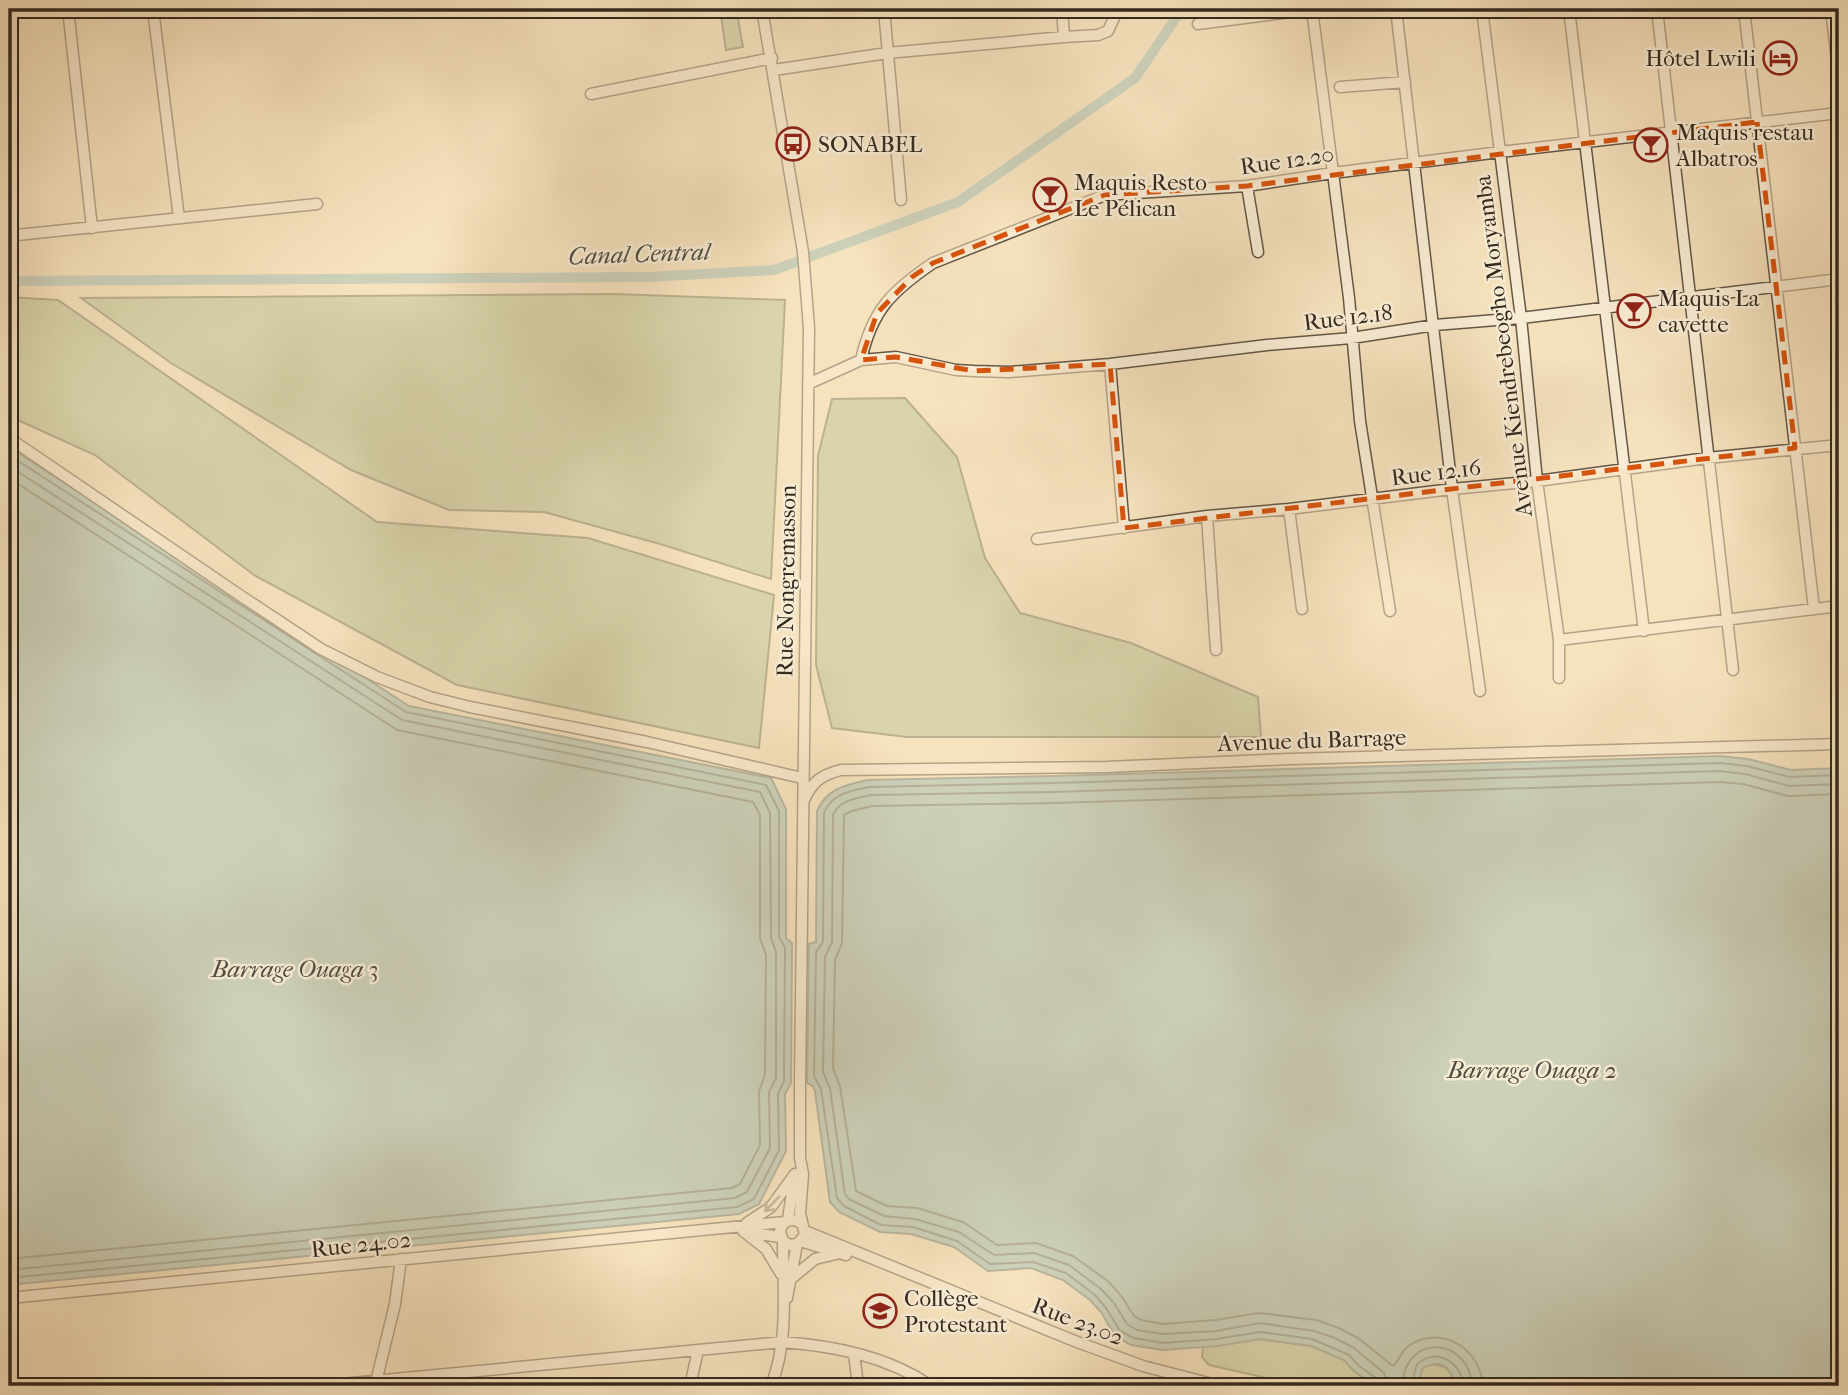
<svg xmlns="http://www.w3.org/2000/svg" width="1848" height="1395" font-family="'IM FELL French Canon',serif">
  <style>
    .green { fill: #b6c495; stroke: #75765a; stroke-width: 2 }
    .water { fill: #9cbdb5; stroke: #728279; stroke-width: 2 }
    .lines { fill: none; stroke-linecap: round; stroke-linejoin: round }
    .shore { stroke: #68736a; stroke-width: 2 }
    .canal { stroke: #9cbdb5; stroke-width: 10 }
    .minor-casing { stroke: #645746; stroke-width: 13 }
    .minor { stroke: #f8ecd4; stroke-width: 10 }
    .oneway { stroke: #968a79 }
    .marked { fill: none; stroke: #d6540e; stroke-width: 5; stroke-dasharray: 14 9; stroke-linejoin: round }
    .labels { text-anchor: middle; stroke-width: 5; stroke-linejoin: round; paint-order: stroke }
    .poi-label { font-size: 23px; fill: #34291e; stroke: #f8ecd4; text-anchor: start }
    .street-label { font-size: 23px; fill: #34291e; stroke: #f8ecd4 }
    .water-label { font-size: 24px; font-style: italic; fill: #4e4e44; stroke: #f8ecd4 }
  </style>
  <rect width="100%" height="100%" fill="#f5e2bd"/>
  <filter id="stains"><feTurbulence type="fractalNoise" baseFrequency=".00286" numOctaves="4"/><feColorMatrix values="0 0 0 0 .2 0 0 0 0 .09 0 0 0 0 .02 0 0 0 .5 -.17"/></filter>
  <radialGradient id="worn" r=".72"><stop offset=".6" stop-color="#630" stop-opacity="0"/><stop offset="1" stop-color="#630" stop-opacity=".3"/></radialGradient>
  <!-- green -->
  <path class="green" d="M737 13 743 47 726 50 721 16Z
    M612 294 785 300 771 579 660 544 544 512 449 510 351 470 171 363 81 298Z
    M9 297 58 300 377 522 588 538 774 595 759 748 457 685 254 575 95 455 9 416Z
    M905 398 957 457 985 558 1020 613 1131 643 1258 697 1261 737H907L832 728 816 665 818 456 832 399Z
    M1260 1339 1311 1346 1330 1353 1344 1360 1354 1371 1376 1386H1302L1209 1365 1202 1357 1203 1346H1217Z
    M1430 1364C1448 1365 1450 1370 1458 1386H1420L1419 1381 1423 1367Z"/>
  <!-- water -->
  <path class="water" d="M9 447 409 706 771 778 786 809V938L792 943 791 1083 785 1094 786 1151 759 1204 739 1214 9 1285Z
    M1720 756 1748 759 1791 770 1839 768V1386H1458C1450 1370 1444 1357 1423 1368L1417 1386H1376L1354 1371 1344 1360 1311 1346 1260 1339 1217 1346 1163 1350 1131 1345 1115 1336 1101 1312 1090 1300 1063 1280 1031 1268 988 1271 954 1247 911 1234 880 1232 839 1212 830 1202 815 1091 813 1086 807 1083 809 944 816 942 817 811C827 788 846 785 868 780L1054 776Z"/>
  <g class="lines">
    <!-- shore -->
    <path class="shore" d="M9 455 406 712 766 785 779 811V937L785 948 784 1081 778 1094 779 1150 754 1199 737 1207 9 1278
      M9 466 402 720 760 792 770 813 771 938 776 952V1078L769 1092 770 1148 747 1192 735 1198 9 1270
      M9 478 397 730 753 802 760 815V938L766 955 765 1075 759 1091 760 1145 740 1184 732 1188 9 1259
      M1379 1386 1376 1378 1359 1366 1349 1355 1312 1339 1260 1332 1216 1339 1163 1343 1134 1338 1120 1331 1106 1308 1095 1295 1066 1273 1033 1262 990 1264 957 1241 913 1227 881 1225 844 1206 837 1198 821 1089 814 1076 816 952 823 942 824 813C832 793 851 791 869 787L1054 783 1720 763 1747 766 1790 777 1839 775
      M1388 1386 1384 1373 1354 1348 1335 1338 1314 1331 1260 1323 1216 1331 1163 1334 1137 1330 1127 1324 1114 1303 1101 1289 1069 1265 1034 1253 994 1255 959 1232 915 1219 884 1216 849 1199 845 1194 830 1088 823 1072 825 957 832 942 833 815C839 800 857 798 871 795L1054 792 1719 771 1745 774 1789 786 1839 784
      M1402 1386C1405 1331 1470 1338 1472 1386
      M1411 1386 1417 1364C1438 1347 1460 1362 1464 1386
      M1483 1386C1481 1350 1443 1324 1410 1345 1401 1350 1400 1360 1393 1366L1358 1338 1339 1328 1316 1320 1259 1313 1215 1320 1163 1324 1141 1320 1134 1316 1122 1297 1109 1282 1073 1256 1036 1243 997 1245 963 1222 917 1208 887 1206 856 1191 840 1086 833 1068 835 960 842 943 844 815 852 811 872 806 1055 803 1719 782 1743 784 1788 796 1839 794"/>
    <!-- canal -->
    <path class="canal" d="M9 281 649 277 774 270 958 202 1135 78 1182 9"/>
    <defs>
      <path id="minor" d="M68 9 92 228
        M153 9 179 218
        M762 9 803 252 809 328 800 1084V1158L803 1174 800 1213 805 1235 797 1244 790 1245 783 1241
        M884 9 901 200
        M1312 9 1349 298 1360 421 1390 611
        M1396 9 1452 489 1480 691
        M1482 9 1521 318 1537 481 1559 640V678
        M1569 9 1644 631
        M1657 9 1733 670
        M1744 9 1814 609
        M1831 9 1839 77
        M1198 24 1315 9
        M1064 37 1098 35 1108 31 1118 9
        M774 70 887 53 1064 37 1062 9
        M1340 87 1405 82
        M591 94 772 58
        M1247 186 1258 252
        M9 219 10 229 17 235 317 204
        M861 360 896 357 956 370 974 371 1009 372 1110 364 1267 345 1352 338 1435 325 1521 318 1839 279
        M1110 364 1124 528
        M808 384 861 360C872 310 892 291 933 263L1105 195 1247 186 1333 173 1500 152 1839 113
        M9 438 241 596 321 649 377 677 430 697 470 707 647 742 802 778
        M1289 509 1302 609
        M1207 516 1216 650
        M1037 539 1207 516 1289 509 1452 489 1537 481 1707 458 1839 445
        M1559 640 1839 606
        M804 800C812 782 821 775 841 770L1107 767 1290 759 1839 744
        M788 1220 794 1178
        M747 1223 771 1207 795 1174
        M743 1231 766 1249 781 1274
        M805 1231 1077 1342 1143 1366 1220 1386
        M746 1232 780 1237
        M800 1241 846 1255
        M792 1278 815 1259 836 1254
        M9 1298 784 1222
        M787 1298 797 1244
        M854 1353 858 1386
        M320 1386 782 1342C834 1346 887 1356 931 1386
        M375 1386 395 1304 401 1259
        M690 1386 698 1350
        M771 1386C789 1341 783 1289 783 1241L780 1231C783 1220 792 1217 801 1223"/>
    </defs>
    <!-- minor casing -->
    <use href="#minor" class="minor-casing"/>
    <!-- minor -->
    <use href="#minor" class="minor"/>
  </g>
  <!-- one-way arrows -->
  <defs><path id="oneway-shaft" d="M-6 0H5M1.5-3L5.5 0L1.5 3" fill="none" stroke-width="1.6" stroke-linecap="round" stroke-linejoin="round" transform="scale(1.75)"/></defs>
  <use class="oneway" href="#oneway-shaft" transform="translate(772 1204) rotate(134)"/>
  <!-- marked area -->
  <path d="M0 0H1848V1395H0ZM1757 122 1795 448 1124 528 1110 364 974 371 896 357 861 360 877 313 912 277 933 263 1105 195 1247 186Z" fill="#f5e2bd" fill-opacity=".55" fill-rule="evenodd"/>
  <path class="marked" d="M1757 122 1795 448 1124 528 1110 364 974 371 896 357 861 360 877 313 912 277 933 263 1105 195 1247 186Z"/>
  <!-- icons -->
  <defs>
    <symbol id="hotel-ring" viewBox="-11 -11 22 22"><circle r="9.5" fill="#f8ecd4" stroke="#8f2418" stroke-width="1.5"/><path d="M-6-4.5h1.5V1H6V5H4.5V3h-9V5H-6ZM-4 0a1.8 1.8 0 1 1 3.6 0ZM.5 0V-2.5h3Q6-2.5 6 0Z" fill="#8f2418"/></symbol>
    <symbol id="bus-ring" viewBox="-11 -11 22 22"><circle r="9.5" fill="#f8ecd4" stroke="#8f2418" stroke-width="1.5"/><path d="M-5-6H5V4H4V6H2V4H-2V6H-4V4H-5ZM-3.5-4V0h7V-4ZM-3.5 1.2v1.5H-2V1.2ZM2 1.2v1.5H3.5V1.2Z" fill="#8f2418"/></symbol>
    <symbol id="bar-ring" viewBox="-11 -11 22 22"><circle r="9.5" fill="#f8ecd4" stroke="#8f2418" stroke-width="1.5"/><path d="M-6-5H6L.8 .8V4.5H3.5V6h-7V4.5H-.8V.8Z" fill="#8f2418"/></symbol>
    <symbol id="school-ring" viewBox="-11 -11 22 22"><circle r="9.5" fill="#f8ecd4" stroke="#8f2418" stroke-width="1.5"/><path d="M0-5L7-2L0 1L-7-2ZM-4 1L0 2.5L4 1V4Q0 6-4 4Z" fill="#8f2418"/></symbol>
  </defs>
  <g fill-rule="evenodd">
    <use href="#hotel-ring" x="1761" y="39" width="38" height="38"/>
    <use href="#bus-ring" x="774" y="125" width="38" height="38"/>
    <use href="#bar-ring" x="1632" y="126" width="38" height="38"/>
    <use href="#bar-ring" x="1031" y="176" width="38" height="38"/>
    <use href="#bar-ring" x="1615" y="292" width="38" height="38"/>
    <use href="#school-ring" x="861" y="1292" width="38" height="38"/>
  </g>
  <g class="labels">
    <!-- poi labels -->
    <g class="poi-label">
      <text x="1756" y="66" text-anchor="end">Hôtel Lwili</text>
      <text x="1676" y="140">Maquis restau<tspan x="1676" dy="26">Albatros</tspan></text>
      <text x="818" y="152">SONABEL</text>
      <text x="1074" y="190">Maquis Resto<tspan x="1074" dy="26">Le Pélican</tspan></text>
      <text x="1658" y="306">Maquis La<tspan x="1658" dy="26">cavette</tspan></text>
      <text x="904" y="1306">Collège<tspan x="904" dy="26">Protestant</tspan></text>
    </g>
    <!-- street labels -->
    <g class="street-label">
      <text transform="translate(1287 160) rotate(-8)" y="8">Rue 12.20</text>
      <text transform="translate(1348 317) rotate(-7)" y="8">Rue 12.18</text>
      <text transform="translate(1503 346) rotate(-97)" y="8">Avenue Kiendrebeogho Moryamba</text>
      <text transform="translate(1436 472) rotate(-7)" y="8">Rue 12.16</text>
      <text transform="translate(786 581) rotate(-89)" y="8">Rue Nongremasson</text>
      <text transform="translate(1312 740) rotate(-2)" y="8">Avenue du Barrage</text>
      <text transform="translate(361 1244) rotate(-6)" y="8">Rue 24.02</text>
      <text transform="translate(1078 1321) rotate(21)" y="8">Rue 23.02</text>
    </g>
    <!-- water labels -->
    <g class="water-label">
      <text transform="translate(639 254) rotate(-2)" y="8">Canal Central</text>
      <text x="295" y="977">Barrage Ouaga 3</text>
      <text x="1532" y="1078">Barrage Ouaga 2</text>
    </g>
  </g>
  <!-- margin -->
  <rect width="1848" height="1395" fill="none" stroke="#f5e2bd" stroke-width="35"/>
  <rect x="10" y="10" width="1827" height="1374" fill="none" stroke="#34291e" stroke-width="3.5"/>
  <rect x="18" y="18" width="1813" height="1360" fill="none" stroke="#34291e" stroke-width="2"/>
  <rect width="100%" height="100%" filter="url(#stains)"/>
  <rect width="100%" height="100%" fill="url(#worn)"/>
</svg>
